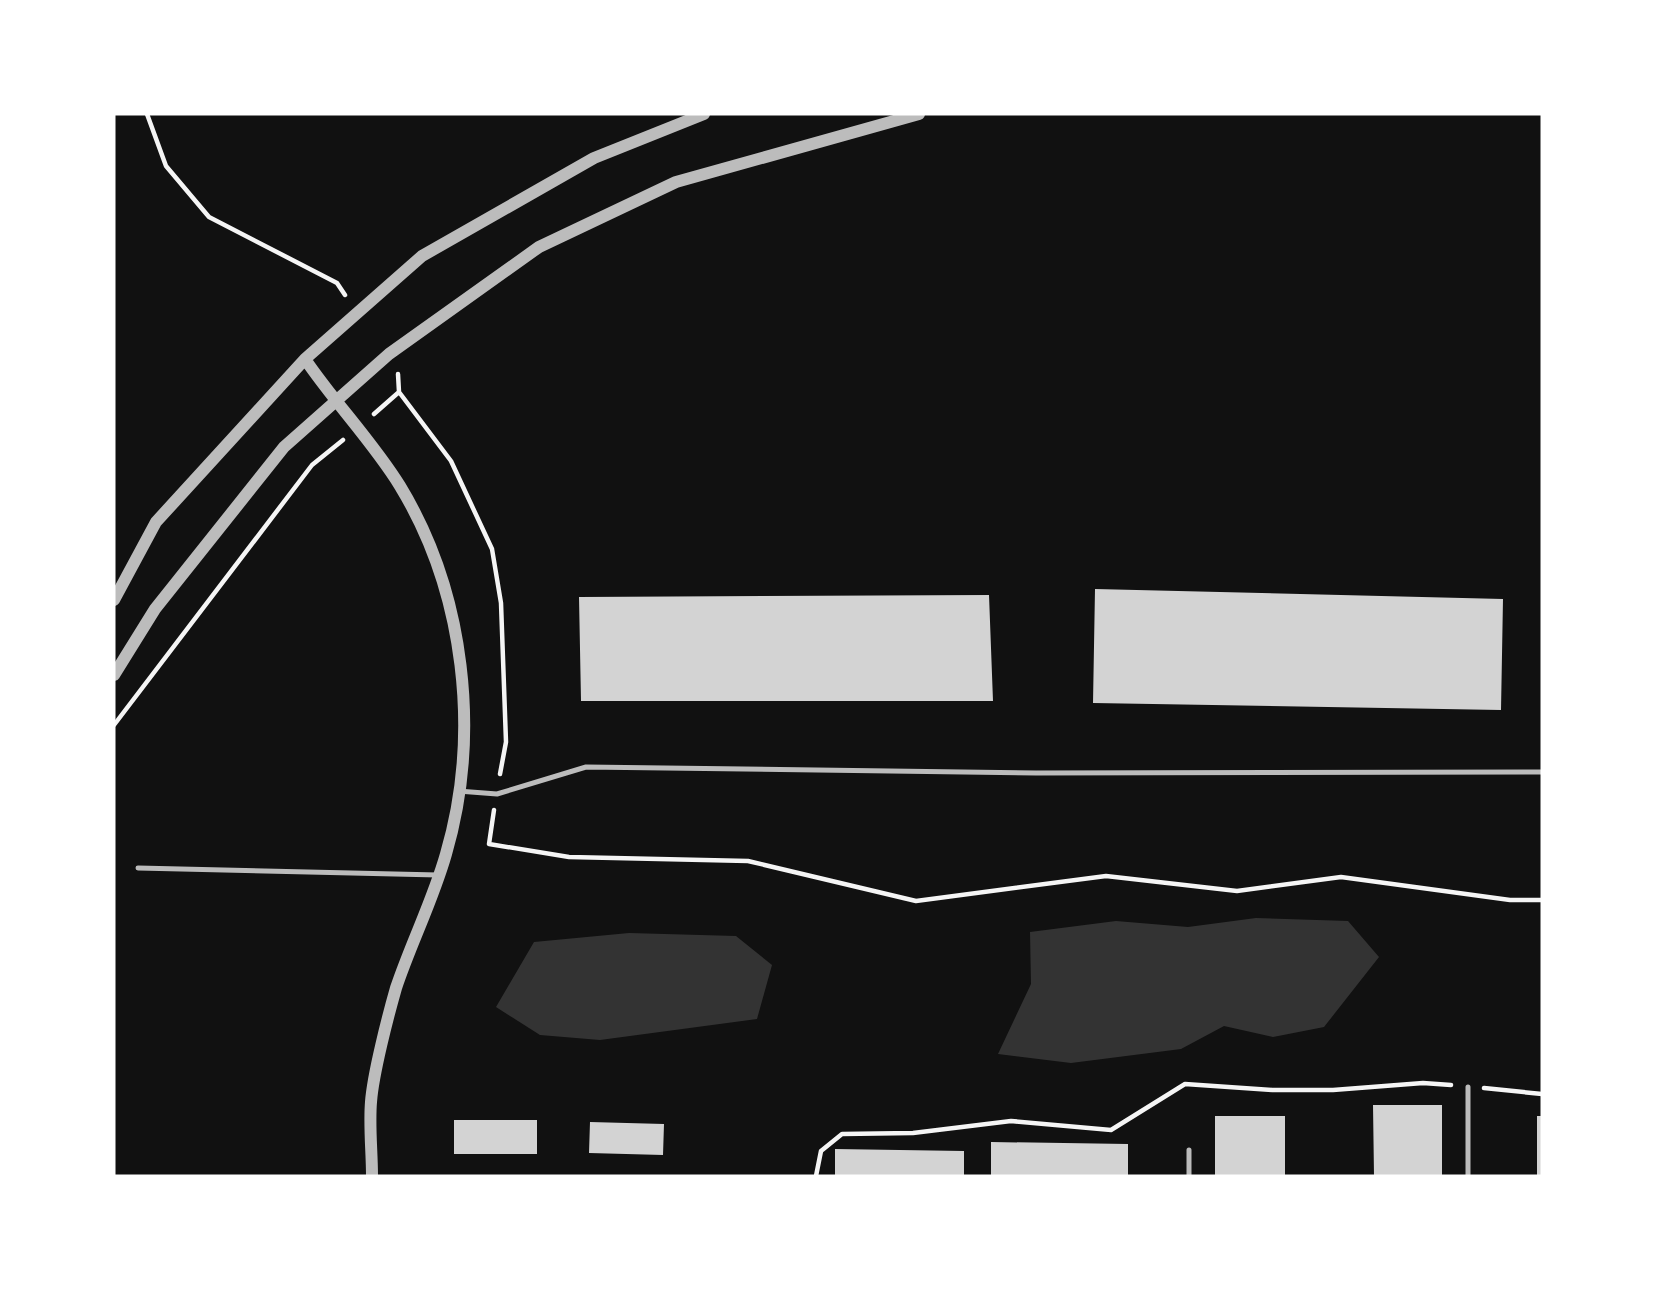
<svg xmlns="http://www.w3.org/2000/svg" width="1656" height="1290" font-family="'Work Sans',sans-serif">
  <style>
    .water { fill: #333 }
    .building { fill: #d3d3d3 }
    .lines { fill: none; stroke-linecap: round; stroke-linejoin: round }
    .path { stroke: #f5f5f5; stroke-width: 4.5 }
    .service { stroke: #bcbcbc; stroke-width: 5 }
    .tertiary { stroke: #bcbcbc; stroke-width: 12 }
  </style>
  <rect width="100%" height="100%" fill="#111"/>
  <!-- water -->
  <path class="water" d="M1256 918 1348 921 1379 957 1324 1027 1273 1037 1224 1026 1181 1049 1071 1063 998 1054 1031 984 1030 932 1116 921 1188 927Z
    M629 933 736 936 772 965 757 1019 600 1040 540 1035 496 1007 534 942Z"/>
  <!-- building -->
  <path class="building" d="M1095 589 1503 599 1501 710 1093 703Z
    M989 595 993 701H581L579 597Z
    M1373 1105H1442V1176H1374Z
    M1215 1116H1285V1176H1215Z
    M1537 1116H1542V1176H1537Z
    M454 1120H537V1154H454Z
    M590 1122 664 1124 663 1155 589 1153Z
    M991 1142 1128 1144V1176H991Z
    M835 1149 964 1151V1176H835Z"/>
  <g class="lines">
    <!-- path -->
    <path class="path" d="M147 114 166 166 209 217 337 283 345 295
      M399 392 451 461 492 549 501 603 506 742 500 774
      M374 414 399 392 398 374
      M114 725 312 465 343 440
      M494 810 489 844 569 857 748 861 916 901 1106 876 1237 891 1341 877 1510 900H1542
      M1484 1088 1542 1094
      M816 1176 821 1151 842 1134 913 1133 1011 1121 1111 1130 1185 1084 1272 1090H1333L1423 1083 1451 1085"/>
    <!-- service -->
    <path class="service" d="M458 791 497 794 586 767 1036 773 1542 772
      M138 868 438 875
      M1189 1150V1176
      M1468 1176V1087"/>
    <!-- tertiary -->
    <path class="tertiary" d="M305 359C334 402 373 442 400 486 465 593 481 734 446 854 433 900 411 943 396 988 388 1016 373 1074 371 1102 369 1126 372 1152 372 1176
      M114 600 156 522 305 359 422 256 594 158 704 114
      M114 675 155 609 284 447 389 354 539 247 676 182 919 114"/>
  </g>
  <!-- border -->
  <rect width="1656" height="1290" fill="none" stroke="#ffffff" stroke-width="231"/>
</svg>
